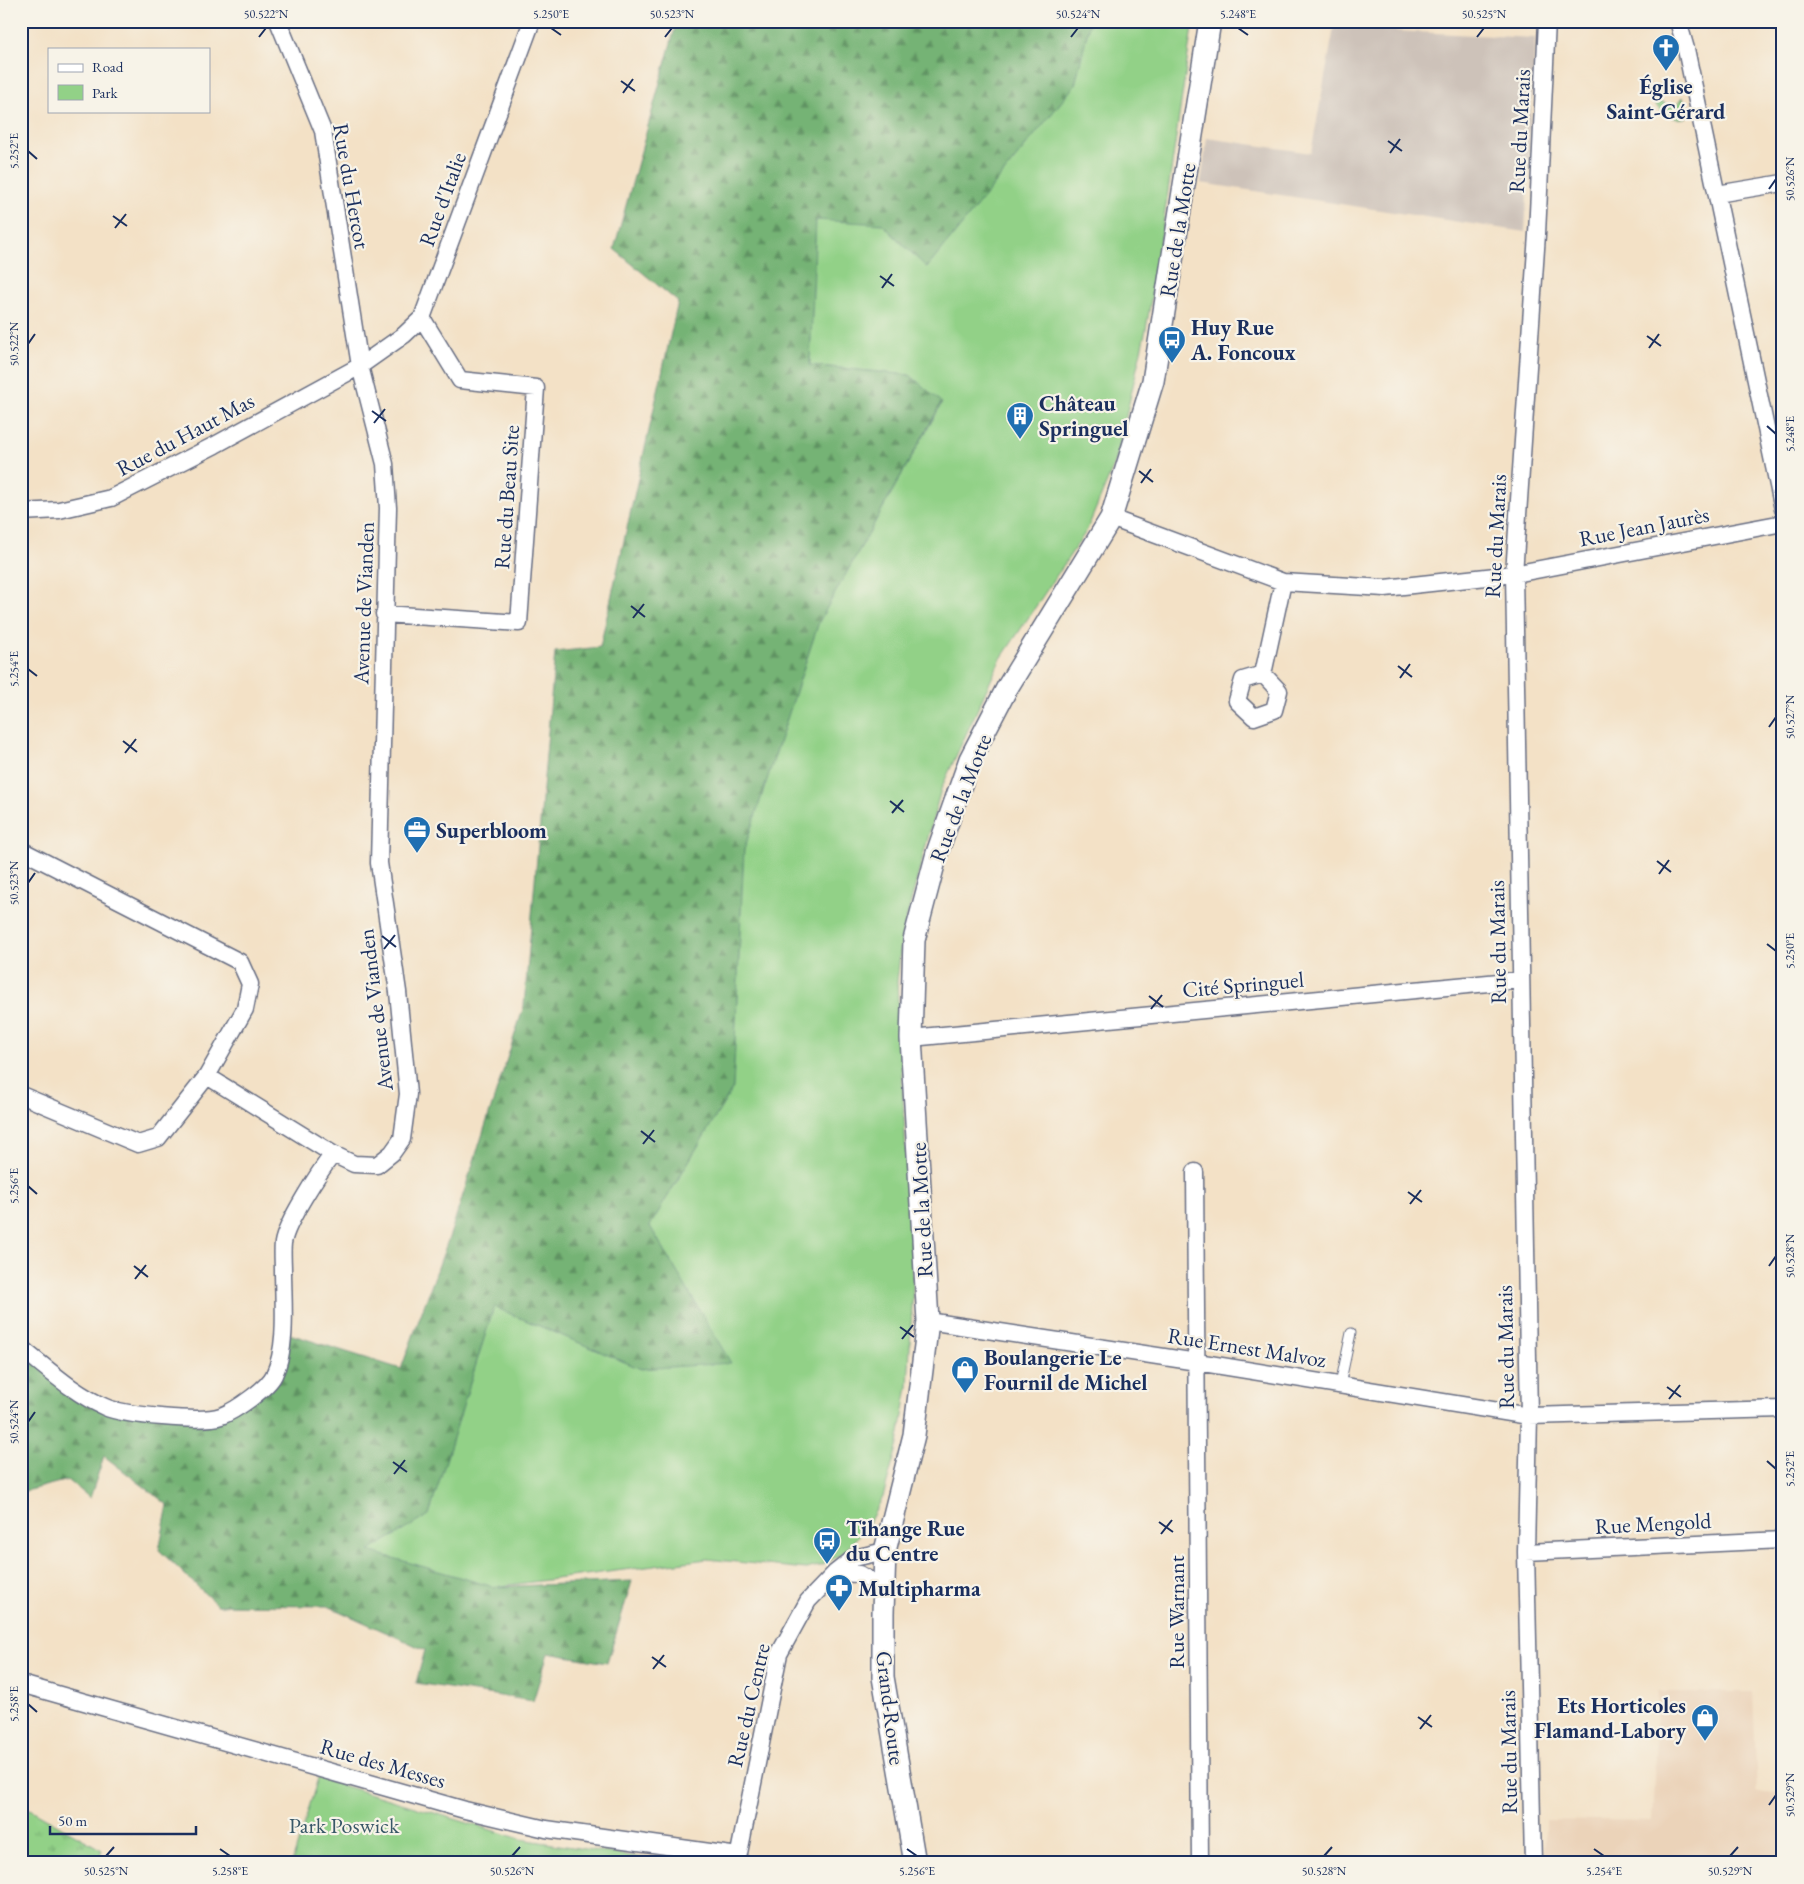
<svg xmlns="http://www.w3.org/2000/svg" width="1804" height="1884" font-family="'EB Garamond',serif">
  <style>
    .built { fill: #ebd3b9 }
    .industrial { fill: #cdc2b9 }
    .grass { fill: url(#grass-tufts); stroke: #568072 }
    .forest { fill: url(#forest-firs); stroke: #487169 }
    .green { fill: #92d187; stroke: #568072 }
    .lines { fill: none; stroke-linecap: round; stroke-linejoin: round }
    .service-casing { stroke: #676d82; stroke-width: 11 }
    .minor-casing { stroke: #676d82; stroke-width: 19 }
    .tertiary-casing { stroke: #676d82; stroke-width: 24 }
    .service { stroke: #fff; stroke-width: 9 }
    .minor { stroke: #fff; stroke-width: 16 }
    .tertiary { stroke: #fff; stroke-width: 21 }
    .ticks { fill: none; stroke: #1b2f5e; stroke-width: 2 }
    .labels { text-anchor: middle; stroke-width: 4.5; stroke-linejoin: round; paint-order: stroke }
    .poi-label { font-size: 22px; font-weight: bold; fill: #1b2f5e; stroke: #f7f3e8; text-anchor: start }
    .street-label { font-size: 22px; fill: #1b2f5e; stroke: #f7f3e8 }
    .park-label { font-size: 22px; fill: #395868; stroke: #f7f3e8 }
    .neatline { fill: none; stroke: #1b2f5e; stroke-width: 2 }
    .ticks-label { font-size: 12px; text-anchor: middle; fill: #1b2f5e }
  </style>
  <defs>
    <pattern id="grass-tufts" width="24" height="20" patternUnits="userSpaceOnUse" patternTransform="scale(1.25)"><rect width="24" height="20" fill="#92d187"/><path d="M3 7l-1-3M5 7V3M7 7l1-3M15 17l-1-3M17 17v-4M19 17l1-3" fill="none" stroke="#76aa72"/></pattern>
    <pattern id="forest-firs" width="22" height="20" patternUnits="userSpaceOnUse" patternTransform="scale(1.25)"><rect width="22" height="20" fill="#75b374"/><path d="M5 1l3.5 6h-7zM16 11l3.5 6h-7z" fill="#5f9262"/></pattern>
  </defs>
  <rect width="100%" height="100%" fill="#f7f3e8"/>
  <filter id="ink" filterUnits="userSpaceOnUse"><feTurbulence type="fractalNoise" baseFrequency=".02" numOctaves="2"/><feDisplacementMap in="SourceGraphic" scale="10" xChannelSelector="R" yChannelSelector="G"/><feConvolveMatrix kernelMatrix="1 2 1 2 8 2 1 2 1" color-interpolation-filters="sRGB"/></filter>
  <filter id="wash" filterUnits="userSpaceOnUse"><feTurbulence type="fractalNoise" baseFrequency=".0096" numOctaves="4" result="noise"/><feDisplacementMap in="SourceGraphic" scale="20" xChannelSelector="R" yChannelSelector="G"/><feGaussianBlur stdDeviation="1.12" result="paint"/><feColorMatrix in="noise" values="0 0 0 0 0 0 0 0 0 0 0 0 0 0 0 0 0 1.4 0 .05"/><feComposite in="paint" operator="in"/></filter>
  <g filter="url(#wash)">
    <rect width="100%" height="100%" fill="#f3e1c6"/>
    <!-- built -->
    <path class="built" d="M1658 1692H1753L1757 1792 1783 1793V1863H1545V1819L1652 1821Z"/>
    <!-- industrial -->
    <path class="industrial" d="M1334 28 1535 38 1525 232 1201 183 1207 138 1311 153Z"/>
    <!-- grass -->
    <path class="grass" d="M1683 97 1687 117C1673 122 1663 114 1654 103L1662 102 1670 106 1678 104Z
      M21 1804 102 1850 96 1863H21Z"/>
    <!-- forest -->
    <path class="forest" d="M677 21H1090L1075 85 927 268 882 224 816 221 810 365 910 375 942 402 819 622 744 850 733 1088 650 1226 732 1364 641 1369 494 1307 429 1515 370 1551 494 1587 632 1581 607 1663 548 1653 533 1701 416 1683 425 1650 328 1606 217 1605 159 1550 168 1505 104 1456 90 1498 68 1480 21 1492V1348L106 1408 221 1416 270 1383 283 1332 401 1369 451 1232 524 1006 555 652 600 647 678 302 614 249Z"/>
    <!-- green -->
    <path class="green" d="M1090 21H1193L1158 259 1146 329 1116 460 1087 530 1000 660 941 789 902 935 897 982 913 1287 908 1387 898 1444 883 1497 867 1526 843 1553 823 1565 806 1569 707 1559 494 1587 369 1551 429 1515 494 1307 641 1369 731 1363 650 1226 733 1088 744 850 819 622 942 403 910 375 810 365 816 220 882 224 927 268 1075 85Z
      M318 1778 521 1839 674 1863H292Z"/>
  </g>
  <g filter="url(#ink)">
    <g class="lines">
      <defs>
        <path id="service" d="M1340 1385 1351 1333"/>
        <path id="minor" d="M1678 21 1686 49 1783 509
          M1717 194 1783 183
          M21 512 59 510 111 498 215 445 360 366 404 335 422 318 532 21
          M1111 518 1283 582 1385 588 1514 574 1783 523
          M384 614 519 623 536 388 460 380 422 318
          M1263 674 1279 691 1274 710 1254 717 1237 701 1243 680 1263 674 1283 582
          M21 850 240 962 250 984 245 1009 207 1076 333 1154 354 1164 377 1165 392 1153 402 1139 408 1094 398 992 379 863 388 508 385 464 360 366 323 131 278 21
          M911 1038 1520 980
          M21 1095 138 1144 158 1138 207 1076
          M1195 1172 1200 1863
          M928 1321 1197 1362 1529 1416 1783 1409
          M21 1348C48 1369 74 1394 105 1407 123 1415 202 1423 221 1416 235 1411 268 1388 274 1375 288 1346 283 1302 283 1270 283 1262 282 1252 283 1243 286 1223 319 1172 333 1154
          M1526 1552 1783 1540
          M835 1573 859 1574 883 1588
          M21 1684 465 1810 546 1829 738 1856
          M737 1863 779 1654 808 1601 835 1573 854 1558 885 1551
          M1533 1863 1526 1552 1529 1416 1514 574 1537 234 1547 21"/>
        <path id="tertiary" d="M915 1863 883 1677V1613L885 1551 914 1435 928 1321 911 1038 914 940 937 853 970 759 1007 688 1111 518 1153 381 1210 21"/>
      </defs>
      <!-- service casing -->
      <use href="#service" class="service-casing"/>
      <!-- minor casing -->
      <use href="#minor" class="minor-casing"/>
      <!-- tertiary casing -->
      <use href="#tertiary" class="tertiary-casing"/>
      <!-- service -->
      <use href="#service" class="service"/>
      <!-- minor -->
      <use href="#minor" class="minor"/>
      <!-- tertiary -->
      <use href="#tertiary" class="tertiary"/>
    </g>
  </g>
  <!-- ticks -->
  <path class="ticks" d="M551 28 561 35M1238 28 1248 35M259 37 266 28M665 37 672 28M1071 37 1078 28M1477 37 1484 28M621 81 635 91M623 93 633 79M1388 141 1402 151M28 151 37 159M1390 153 1400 139M1769 189 1776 179M113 216 127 226M115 228 126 214M880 276 894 286M882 288 892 274M1647 336 1661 346M28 344 35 334M1649 348 1659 334M372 411 386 421M374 423 385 409M1767 426 1776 434M1139 471 1153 482M1141 483 1151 469M631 606 645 617M633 618 644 604M1398 666 1412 677M28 669 37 676M1400 678 1410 664M1769 727 1776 717M123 741 137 752M125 753 136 739M890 801 904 812M892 813 903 800M1657 861 1671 872M1659 874 1669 860M28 883 35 873M382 936 396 947M1767 944 1776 951M384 949 395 935M1149 996 1163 1007M1151 1009 1162 995M641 1131 655 1142M643 1144 654 1130M28 1186 37 1194M1408 1192 1422 1202M1410 1204 1421 1190M134 1266 148 1277M1769 1266 1776 1256M135 1279 146 1265M900 1327 914 1337M902 1339 913 1325M1667 1387 1681 1397M1669 1399 1680 1385M28 1422 35 1412M1767 1461 1776 1469M393 1462 407 1472M394 1474 405 1460M1159 1522 1173 1532M1161 1534 1172 1520M652 1657 666 1667M653 1669 664 1655M28 1704 37 1712M1418 1717 1432 1727M1420 1729 1431 1715M1769 1805 1776 1795M220 1849 230 1856M907 1849 917 1856M1594 1849 1604 1856M106 1856 114 1847M512 1856 520 1847M1324 1856 1332 1847M1730 1856 1738 1847"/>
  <!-- icons -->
  <defs>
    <symbol id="church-pin" viewBox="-11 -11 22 30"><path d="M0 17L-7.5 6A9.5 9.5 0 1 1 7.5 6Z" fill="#1f6fb2" stroke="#f7f3e8"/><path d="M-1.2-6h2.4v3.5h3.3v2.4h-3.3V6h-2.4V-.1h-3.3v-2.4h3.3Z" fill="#fff"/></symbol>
    <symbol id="bus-pin" viewBox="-11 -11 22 30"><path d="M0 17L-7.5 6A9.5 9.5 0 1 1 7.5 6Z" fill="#1f6fb2" stroke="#f7f3e8"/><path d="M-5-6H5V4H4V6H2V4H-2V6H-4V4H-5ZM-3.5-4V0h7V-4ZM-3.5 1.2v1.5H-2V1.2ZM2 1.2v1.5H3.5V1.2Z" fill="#fff"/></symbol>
    <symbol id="building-pin" viewBox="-11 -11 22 30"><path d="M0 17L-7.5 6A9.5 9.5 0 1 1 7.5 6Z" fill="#1f6fb2" stroke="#f7f3e8"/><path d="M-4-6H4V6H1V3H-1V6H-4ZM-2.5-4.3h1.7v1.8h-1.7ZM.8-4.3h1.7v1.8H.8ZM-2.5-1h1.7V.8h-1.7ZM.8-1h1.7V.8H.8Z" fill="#fff"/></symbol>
    <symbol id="office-pin" viewBox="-11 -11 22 30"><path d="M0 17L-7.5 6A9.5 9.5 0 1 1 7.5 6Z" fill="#1f6fb2" stroke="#f7f3e8"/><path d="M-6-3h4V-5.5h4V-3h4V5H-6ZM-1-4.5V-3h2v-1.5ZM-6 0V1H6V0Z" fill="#fff"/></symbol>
    <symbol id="shop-pin" viewBox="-11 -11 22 30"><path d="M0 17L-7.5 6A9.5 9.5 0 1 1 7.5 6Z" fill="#1f6fb2" stroke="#f7f3e8"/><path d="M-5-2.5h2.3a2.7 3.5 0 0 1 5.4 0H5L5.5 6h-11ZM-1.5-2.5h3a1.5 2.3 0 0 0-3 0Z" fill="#fff"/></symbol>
    <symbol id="pharmacy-pin" viewBox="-11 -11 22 30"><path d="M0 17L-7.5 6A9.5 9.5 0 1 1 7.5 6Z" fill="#1f6fb2" stroke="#f7f3e8"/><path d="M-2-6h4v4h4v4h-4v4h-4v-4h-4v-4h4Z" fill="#fff"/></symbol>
  </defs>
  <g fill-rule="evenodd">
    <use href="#church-pin" x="1650" y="32" width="32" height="43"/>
    <use href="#bus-pin" x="1156" y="324" width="32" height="43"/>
    <use href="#building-pin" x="1004" y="400" width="32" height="43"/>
    <use href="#office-pin" x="401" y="814" width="32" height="43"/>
    <use href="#shop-pin" x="949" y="1354" width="32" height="43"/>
    <use href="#bus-pin" x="811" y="1525" width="32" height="43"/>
    <use href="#pharmacy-pin" x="823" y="1572" width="32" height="43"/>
    <use href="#shop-pin" x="1689" y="1702" width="32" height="43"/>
  </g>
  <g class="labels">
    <!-- poi labels -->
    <g class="poi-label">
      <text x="1666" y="94" text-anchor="middle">Église<tspan x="1666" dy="25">Saint-Gérard</tspan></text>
      <text x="1191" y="335">Huy Rue<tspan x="1191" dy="25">A. Foncoux</tspan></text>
      <text x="1039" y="411">Château<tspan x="1039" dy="25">Springuel</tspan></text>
      <text x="436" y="838">Superbloom</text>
      <text x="984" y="1365">Boulangerie Le<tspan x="984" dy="25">Fournil de Michel</tspan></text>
      <text x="846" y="1536">Tihange Rue<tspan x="846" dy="25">du Centre</tspan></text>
      <text x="858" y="1596">Multipharma</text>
      <text x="1686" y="1713" text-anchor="end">Ets Horticoles<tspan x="1686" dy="25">Flamand-Labory</tspan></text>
    </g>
    <!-- street labels -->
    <g class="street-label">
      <text transform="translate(1519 131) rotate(-87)" y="8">Rue du Marais</text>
      <text transform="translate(352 186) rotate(80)" y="8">Rue du Hercot</text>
      <text transform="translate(442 199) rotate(-70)" y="8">Rue d'Italie</text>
      <text transform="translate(1177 230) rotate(-81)" y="8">Rue de la Motte</text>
      <text transform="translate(185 434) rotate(-28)" y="8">Rue du Haut Mas</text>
      <text transform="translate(506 497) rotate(-86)" y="8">Rue du Beau Site</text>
      <text transform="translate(1644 526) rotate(-11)" y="8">Rue Jean Jaurès</text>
      <text transform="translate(1495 536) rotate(-87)" y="8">Rue du Marais</text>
      <text transform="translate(363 603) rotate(-88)" y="8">Avenue de Vianden</text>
      <text transform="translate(960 798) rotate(-69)" y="8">Rue de la Motte</text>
      <text transform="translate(1497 942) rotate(-91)" y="8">Rue du Marais</text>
      <text transform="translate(1243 984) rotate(-5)" y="8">Cité Springuel</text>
      <text transform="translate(375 1010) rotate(-97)" y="8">Avenue de Vianden</text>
      <text transform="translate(921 1210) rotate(-93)" y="8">Rue de la Motte</text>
      <text transform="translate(1247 1347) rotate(9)" y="8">Rue Ernest Malvoz</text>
      <text transform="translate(1505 1347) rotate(-91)" y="8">Rue du Marais</text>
      <text transform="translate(1653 1523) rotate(-3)" y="8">Rue Mengold</text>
      <text transform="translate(1176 1612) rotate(-90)" y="8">Rue Warnant</text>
      <text transform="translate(748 1705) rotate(-77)" y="8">Rue du Centre</text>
      <text transform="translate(891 1708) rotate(83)" y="8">Grand-Route</text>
      <text transform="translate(1508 1752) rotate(-91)" y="8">Rue du Marais</text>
      <text transform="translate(383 1763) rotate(16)" y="8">Rue des Messes</text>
    </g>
    <!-- park labels -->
    <g class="park-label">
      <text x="344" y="1833">Park Poswick</text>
    </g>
  </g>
  <!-- margin -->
  <rect width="1804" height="1884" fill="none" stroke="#f7f3e8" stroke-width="55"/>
  <!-- legend -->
  <rect x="48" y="48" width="162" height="65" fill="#f7f3e8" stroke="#9fa5b1"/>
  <rect x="58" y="64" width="25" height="8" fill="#ffffff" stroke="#9fa5b1"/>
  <text x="92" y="72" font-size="15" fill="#1b2f5e">Road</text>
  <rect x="58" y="85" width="25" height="15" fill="#92d187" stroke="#9fa5b1"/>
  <text x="92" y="98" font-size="15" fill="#1b2f5e">Park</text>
  <!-- scale -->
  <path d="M50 1826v8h146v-8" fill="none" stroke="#1b2f5e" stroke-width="2.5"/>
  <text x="58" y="1826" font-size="15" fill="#1b2f5e" stroke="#f7f3e8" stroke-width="4" paint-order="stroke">50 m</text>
  <rect x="28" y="28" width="1748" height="1828" class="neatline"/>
  <g class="ticks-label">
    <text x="266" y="18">50.522°N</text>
    <text x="551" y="18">5.250°E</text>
    <text x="672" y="18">50.523°N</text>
    <text x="1078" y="18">50.524°N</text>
    <text x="1238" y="18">5.248°E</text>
    <text x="1484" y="18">50.525°N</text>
    <text transform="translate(14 151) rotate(-90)" y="4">5.252°E</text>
    <text transform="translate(1790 179) rotate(-90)" y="4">50.526°N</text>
    <text transform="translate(14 344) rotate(-90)" y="4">50.522°N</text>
    <text transform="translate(1790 434) rotate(-90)" y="4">5.248°E</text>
    <text transform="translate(14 669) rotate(-90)" y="4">5.254°E</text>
    <text transform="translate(1790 717) rotate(-90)" y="4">50.527°N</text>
    <text transform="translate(14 883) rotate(-90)" y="4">50.523°N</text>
    <text transform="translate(1790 951) rotate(-90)" y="4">5.250°E</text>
    <text transform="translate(14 1186) rotate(-90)" y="4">5.256°E</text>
    <text transform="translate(1790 1256) rotate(-90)" y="4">50.528°N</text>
    <text transform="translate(14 1422) rotate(-90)" y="4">50.524°N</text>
    <text transform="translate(1790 1469) rotate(-90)" y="4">5.252°E</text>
    <text transform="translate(14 1704) rotate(-90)" y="4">5.258°E</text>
    <text transform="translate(1790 1795) rotate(-90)" y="4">50.529°N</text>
    <text x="106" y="1875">50.525°N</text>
    <text x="230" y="1875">5.258°E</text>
    <text x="512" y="1875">50.526°N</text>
    <text x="917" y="1875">5.256°E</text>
    <text x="1324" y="1875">50.528°N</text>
    <text x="1604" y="1875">5.254°E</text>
    <text x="1730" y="1875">50.529°N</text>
  </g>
</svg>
